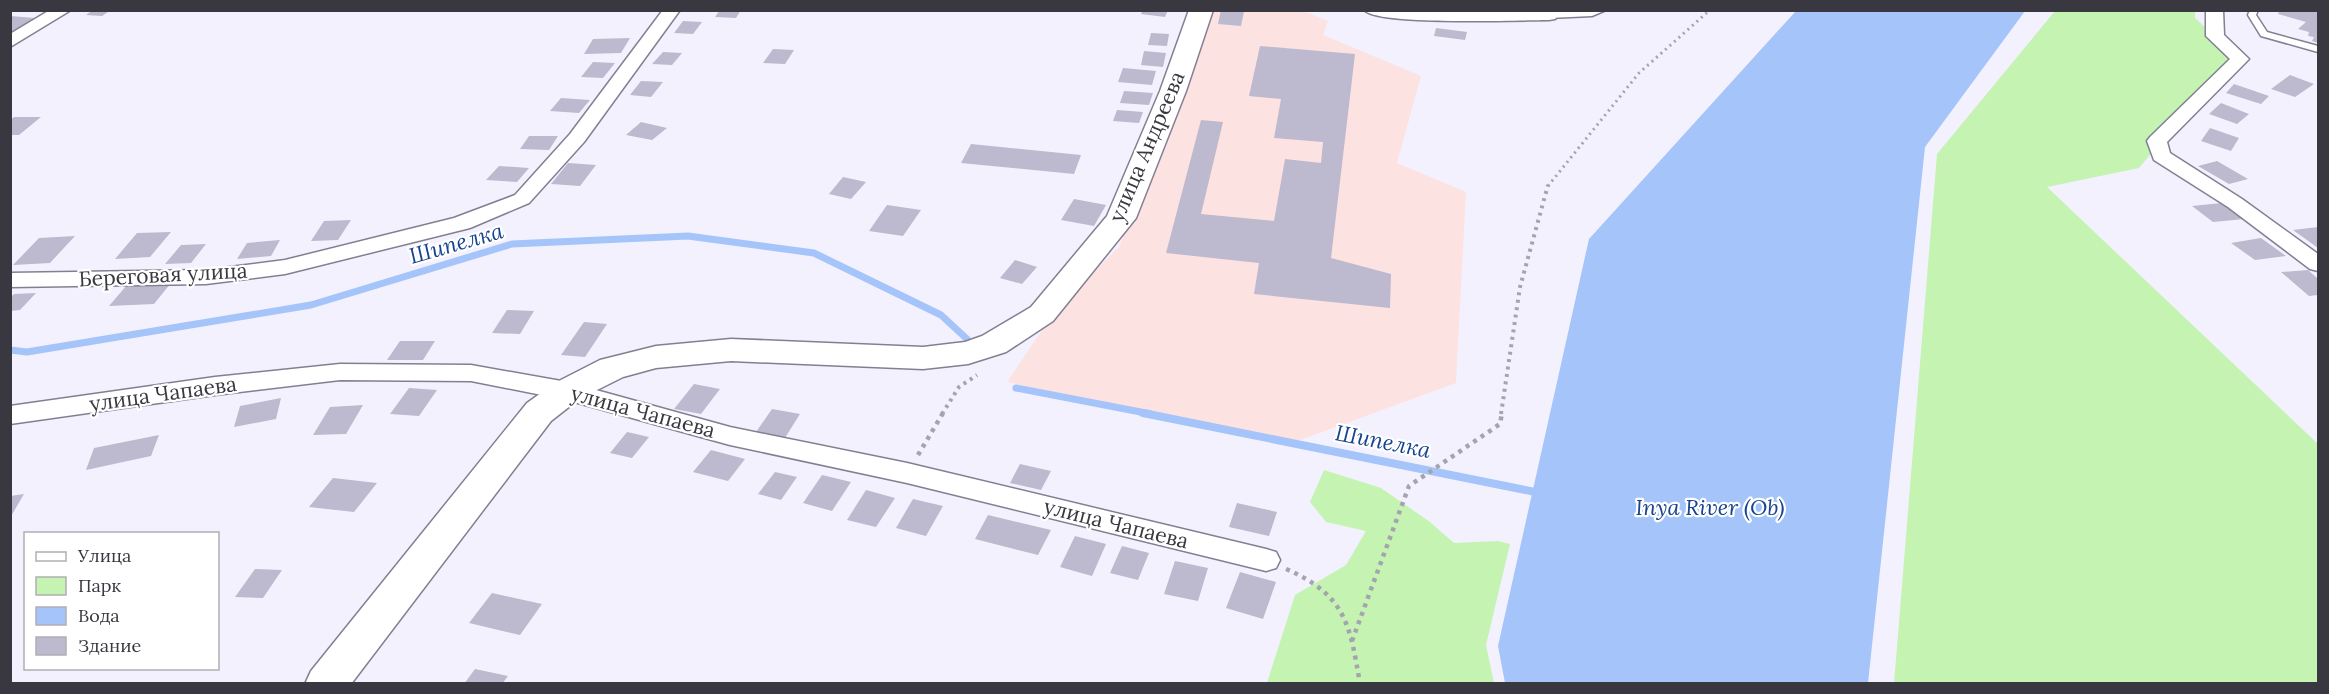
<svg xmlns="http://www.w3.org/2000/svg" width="2329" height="694" font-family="Lora,serif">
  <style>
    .industrial { fill: #fde2e2 }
    .green { fill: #c4f3b2 }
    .water { fill: #a4c4fa }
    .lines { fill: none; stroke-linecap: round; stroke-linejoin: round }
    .stream-far1 { stroke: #a4c4fa; stroke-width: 7 }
    .stream { stroke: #a4c4fa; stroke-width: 8 }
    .building { fill: #bdb9ce }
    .lane-casing { stroke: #837f93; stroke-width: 3 }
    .street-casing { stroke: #837f93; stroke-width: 3 }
    .secondary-casing { stroke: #837f93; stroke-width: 3 }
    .path-far2 { stroke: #a5a3ae; stroke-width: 3; stroke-dasharray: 2 4; stroke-linecap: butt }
    .path-far1 { stroke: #a5a3ae; stroke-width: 4; stroke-dasharray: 3 4.5; stroke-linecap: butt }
    .path { stroke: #a5a3ae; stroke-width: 4.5; stroke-dasharray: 4 5; stroke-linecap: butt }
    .lane { fill: #fff; fill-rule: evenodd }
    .street { fill: #fff; fill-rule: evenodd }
    .secondary { fill: #fff; fill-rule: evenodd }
    .labels { text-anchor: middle; stroke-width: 4.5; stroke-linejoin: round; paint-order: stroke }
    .street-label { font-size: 21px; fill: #393840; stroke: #fff }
    .water-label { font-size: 22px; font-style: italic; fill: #17438f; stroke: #fff }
  </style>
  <rect width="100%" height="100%" fill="#f4f1fe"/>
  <!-- industrial -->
  <path class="industrial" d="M1284 10 1309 13 1328 21 1323 35 1421 76 1397 163 1466 192 1456 383 1292 443 1007 382 1057 308 1119 247 1212 11Z"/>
  <!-- green -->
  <path class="green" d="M2055 11H2195V18L2235 54 2139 168 2047 187 2318 444V683L1894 684 1937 154Z
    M1324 470 1381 488 1430 522 1454 543 1498 541 1510 544 1486 645 1494 683H1267L1295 595 1346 565 1366 531 1326 522 1310 502Z"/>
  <!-- water -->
  <path class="water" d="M1796 11H2025L1925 147 1868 683H1505L1498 646 1589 239Z"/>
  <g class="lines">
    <!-- stream-far1 -->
    <path class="stream-far1" d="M10 350 27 352 311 305 512 244 688 236 814 253 941 315 967 339
      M1016 388 1151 414"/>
    <!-- stream -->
    <path class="stream" d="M1143 413 1540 493"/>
  </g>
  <!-- building -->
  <path class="building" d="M93 10H111L102 16 86 15Z
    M720 10H741L736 18 715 17Z
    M1143 10H1168L1165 17 1141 14Z
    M1221 10 1244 11 1241 26 1218 24Z
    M2280 10H2318V43L2312 41 2314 37 2308 36 2309 32 2298 29 2306 22 2278 14Z
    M10 16 35 18 10 33Z
    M683 21 702 22 693 34 674 33Z
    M1436 28 1467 32 1465 40 1434 36Z
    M1151 33 1169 34 1167 46 1148 45Z
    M630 38 621 53 584 54 593 39Z
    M1260 46 1355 54 1331 258 1391 274 1390 308 1254 294 1259 263 1166 253 1201 120 1223 122 1201 214 1274 221 1285 159 1321 163 1323 142 1274 138 1281 99 1249 96Z
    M773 49 794 50 785 64 763 63Z
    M1144 51 1166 53 1163 67 1141 65Z
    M663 52 682 53 672 65 652 64Z
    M593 62 615 63 603 78 581 77Z
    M1123 68 1156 71 1152 85 1118 82Z
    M2290 75 2314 84 2295 97 2271 89Z
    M641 81 663 82 651 97 630 95Z
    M2234 84 2269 96 2261 104 2226 93Z
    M1124 91 1153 93 1149 105 1120 103Z
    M561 98 590 100 579 113 550 111Z
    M2221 103 2249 114 2237 124 2209 114Z
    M1117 110 1143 112 1139 123 1113 121Z
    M14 117H41L19 135H10V120Z
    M641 122 667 128 652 140 626 135Z
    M2210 128 2239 138 2231 151 2201 141Z
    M529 136H558L549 150 520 149Z
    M971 144 1081 155 1074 174 961 163Z
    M2217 161 2248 179 2229 184 2198 166Z
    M568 163 596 165 580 186 551 184Z
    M499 166 529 168 517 182 486 180Z
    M843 177 866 182 851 199 829 194Z
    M1074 199 1106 205 1094 226 1061 220Z
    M2222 203 2244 219 2213 222 2192 206Z
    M887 205 921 210 903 236 869 231Z
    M351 220 338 240 311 241 324 221Z
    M2318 227V248L2293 230Z
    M171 232 150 257 115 259 137 233Z
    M75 236 50 263 13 265 39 238Z
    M2261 238 2286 256 2255 260 2231 243Z
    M280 240 271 256 237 259 247 243Z
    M206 244 191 263 165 264 181 245Z
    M1015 260 1037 267 1022 284 1000 278Z
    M2308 270 2318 279V295L2309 296 2281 272Z
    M171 283 154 304 109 306 127 285Z
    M36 293 20 310 10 311V298L14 294Z
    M507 310 534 311 520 334 492 333Z
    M584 322 607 324 585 357 561 355Z
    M400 341H435L423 360H387Z
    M694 384 720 389 701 414 674 409Z
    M409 388 437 390 419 416 390 414Z
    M281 398 276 419 234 427 240 406Z
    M363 405 346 434 313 435 330 407Z
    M772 409 800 414 783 441 754 435Z
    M627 432 649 437 632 458 610 453Z
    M159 435 151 456 86 470 94 448Z
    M711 450 745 459 728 481 693 472Z
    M1020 464 1051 471 1041 490 1010 483Z
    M775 472 797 477 781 500 758 494Z
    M822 475 851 482 832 511 803 503Z
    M333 478 377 483 354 512 309 507Z
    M866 490 895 498 876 527 847 520Z
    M24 494 10 518V496Z
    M913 499 943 506 926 536 896 528Z
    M1237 503 1277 512 1269 536 1229 527Z
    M988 515 1051 530 1038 555 975 539Z
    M1075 536 1106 544 1092 576 1060 567Z
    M1122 546 1149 553 1138 580 1110 573Z
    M1175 561 1208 568 1198 601 1164 594Z
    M255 569 282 570 263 598 235 597Z
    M1240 572 1276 582 1263 619 1226 608Z
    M492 593 542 604 520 635 469 623Z
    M475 669 508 676 502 684H464Z"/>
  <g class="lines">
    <defs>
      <path id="lane" d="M1606 10 1592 16 1549 18 1545 15 1549 12Z
        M2250 10H2258L2256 15 2267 32 2318 46V52L2261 36 2248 15Z"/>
      <path id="street" d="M50 10H71L10 47V34Z
        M663 10H680L584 142 529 203 470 228 285 274 206 284 10 287V273L206 270 285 260 454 218 515 195 570 134Z
        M1364 10H1552L1558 15 1555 19 1549 20C1521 20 1378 26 1364 10Z
        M2206 10H2223L2224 35 2249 59 2167 142 2170 153 2242 199 2318 254V271L2310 269 2228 207 2154 160 2147 141 2150 137 2230 59 2206 36Z
        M340 364 471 365 567 382 730 427 907 463 1266 549 1276 552 1280 560 1276 568 1266 571 907 483 730 445 567 400 471 381 340 380 215 395 10 424V406L215 377Z"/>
      <path id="secondary" d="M1189 10H1213L1186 91 1136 218 1053 321 1006 352 968 364 923 369 731 361 656 368 623 377 579 399 551 421 351 684H305L311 671 527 403 555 383 600 360 656 346 731 339 923 347 965 342 982 336 1031 307 1107 216 1160 91Z"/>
    </defs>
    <!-- lane casing -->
    <use href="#lane" class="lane-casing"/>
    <!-- street casing -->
    <use href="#street" class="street-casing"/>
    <!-- secondary casing -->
    <use href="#secondary" class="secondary-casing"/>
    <!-- path-far2 -->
    <path class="path-far2" d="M1548 186 1639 73 1710 10"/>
    <!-- path-far1 -->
    <path class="path-far1" d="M942 414 959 387 977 375
      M1501 414 1520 287 1548 185"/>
    <!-- path -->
    <path class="path" d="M918 455 943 413
      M1286 569C1346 595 1350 625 1360 684
      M1352 641 1409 486 1500 424 1502 413"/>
    <!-- lane -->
    <use href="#lane" class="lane"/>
    <!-- street -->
    <use href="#street" class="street"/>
    <!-- secondary -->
    <use href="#secondary" class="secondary"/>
  </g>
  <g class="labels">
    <!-- street labels -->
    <g class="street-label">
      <text transform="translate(1147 147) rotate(-67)" y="7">улица Андреева</text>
      <text transform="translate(163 275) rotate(-3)" y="7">Береговая улица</text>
      <text transform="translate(163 394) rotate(-8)" y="7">улица Чапаева</text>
      <text transform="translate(643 412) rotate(15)" y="7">улица Чапаева</text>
      <text transform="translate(1116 524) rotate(14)" y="7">улица Чапаева</text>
    </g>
    <!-- water labels -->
    <g class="water-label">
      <text transform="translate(456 243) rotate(-16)" y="8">Шипелка</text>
      <text transform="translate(1383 441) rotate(11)" y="8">Шипелка</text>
      <text x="1710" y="515">Inya River (Ob)</text>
    </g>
  </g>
  <!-- border -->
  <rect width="2329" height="694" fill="none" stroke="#393840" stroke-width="24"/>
  <!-- legend -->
  <rect x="24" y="532" width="195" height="138" fill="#ffffff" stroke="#b0afb3" stroke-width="1.5"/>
  <rect x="36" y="552" width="30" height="9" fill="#ffffff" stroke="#b0afb3" stroke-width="1.5"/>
  <text x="78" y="562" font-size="18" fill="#393840">Улица</text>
  <rect x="36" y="577" width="30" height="18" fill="#c4f3b2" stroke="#b0afb3" stroke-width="1.5"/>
  <text x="78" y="592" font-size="18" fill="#393840">Парк</text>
  <rect x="36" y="607" width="30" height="18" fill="#a4c4fa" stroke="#b0afb3" stroke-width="1.5"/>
  <text x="78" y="622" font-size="18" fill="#393840">Вода</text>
  <rect x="36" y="637" width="30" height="18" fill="#bdb9ce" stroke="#b0afb3" stroke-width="1.5"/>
  <text x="78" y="652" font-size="18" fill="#393840">Здание</text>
</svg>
